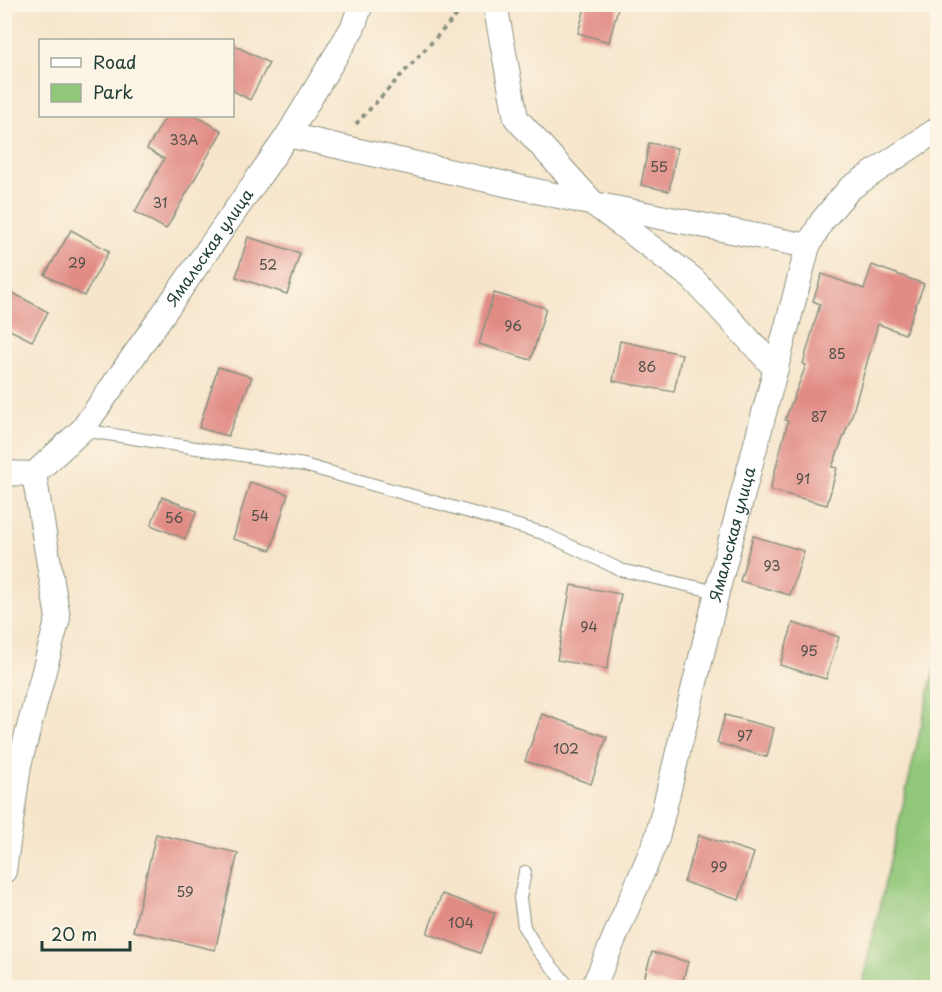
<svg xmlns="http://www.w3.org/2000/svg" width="942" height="992" font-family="'Playpen Sans',sans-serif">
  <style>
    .green { fill: #91c779; stroke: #588256; stroke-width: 1.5 }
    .building { fill: #e18b85 }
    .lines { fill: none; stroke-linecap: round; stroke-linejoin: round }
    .lane-casing { stroke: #8a9180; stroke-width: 14 }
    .street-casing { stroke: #8a9180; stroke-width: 26 }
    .path { stroke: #8a9180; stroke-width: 4; stroke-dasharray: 4.5 4.5; stroke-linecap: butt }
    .lane { stroke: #fff; stroke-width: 12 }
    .street { stroke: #fff; stroke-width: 24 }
    .labels { text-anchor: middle; stroke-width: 5; stroke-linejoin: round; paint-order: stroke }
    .number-label { font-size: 14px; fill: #505048 }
    .street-label { font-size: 16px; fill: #1f3d34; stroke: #fcf5e5 }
  </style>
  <rect width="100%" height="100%" fill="#fcf5e5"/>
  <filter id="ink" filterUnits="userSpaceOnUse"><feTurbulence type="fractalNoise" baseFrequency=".0167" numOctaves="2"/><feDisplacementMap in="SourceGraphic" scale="12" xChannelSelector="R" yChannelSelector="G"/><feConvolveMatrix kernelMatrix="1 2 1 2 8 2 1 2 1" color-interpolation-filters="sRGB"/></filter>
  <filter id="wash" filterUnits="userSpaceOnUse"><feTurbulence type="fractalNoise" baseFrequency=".008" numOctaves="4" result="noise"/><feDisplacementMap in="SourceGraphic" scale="24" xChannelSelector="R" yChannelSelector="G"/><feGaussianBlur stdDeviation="1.35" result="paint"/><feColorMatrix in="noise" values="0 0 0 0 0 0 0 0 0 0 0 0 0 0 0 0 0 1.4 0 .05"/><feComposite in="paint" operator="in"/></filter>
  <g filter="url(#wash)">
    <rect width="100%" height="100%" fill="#f6e5cb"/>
    <!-- green -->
    <path class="green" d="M937 657V987H861Z"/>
    <g id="blocks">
      <!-- building -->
      <path class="building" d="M586 4H619L609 42 578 33Z
        M232 44 269 63 250 100 232 90Z
        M166 116H196L222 131 166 229 135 212 164 159 147 149Z
        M649 143 677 148 669 191 641 185Z
        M71 230 109 251 84 296 45 275Z
        M248 237 300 253 287 294 236 277Z
        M872 265 924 284 905 334 878 324 852 415 832 467 837 468 827 505 770 490 788 421 785 420 806 365 803 364 820 304 813 301 822 274 864 289Z
        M13 293 48 312 32 341 4 327V309Z
        M494 293 546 308 531 360 479 344Z
        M620 341 682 354 674 392 613 381Z
        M218 367 252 377 228 436 199 428Z
        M250 482 288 494 271 550 233 539Z
        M162 497 197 511 185 539 151 525Z
        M753 536 804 551 790 595 740 581Z
        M571 585 621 594 607 669 557 660Z
        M793 623 839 637 826 679 780 665Z
        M542 714 607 737 591 784 525 761Z
        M725 715 774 728 767 757 717 743Z
        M156 834 238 853 215 950 133 931Z
        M699 835 754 853 739 900 684 882Z
        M442 894 495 913 480 953 427 933Z
        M652 952 688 962 681 987H675L644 979Z"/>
    </g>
  </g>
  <g filter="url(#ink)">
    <use href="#blocks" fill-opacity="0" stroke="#8a9180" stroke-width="1.5"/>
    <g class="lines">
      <defs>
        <path id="lane" d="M82 430 304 465 543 533 621 570 717 592
          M525 872 520 898 524 927 537 949 570 988"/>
        <g id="street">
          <path d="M495 4 516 118 594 204 693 279 776 369"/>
          <path d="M288 135 594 204 808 246"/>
          <path d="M4 473 34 474"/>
          <path id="s1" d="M4 871 19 765 58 618 34 474 82 430 288 135 353 27 361 4"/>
          <path id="s2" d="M593 988 657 838 717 592 808 246 822 221 849 189 938 129"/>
        </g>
      </defs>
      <!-- lane casing -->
      <use href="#lane" class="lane-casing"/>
      <!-- street casing -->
      <use href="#street" class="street-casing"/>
      <!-- path -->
      <path class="path" d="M356 124 467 4"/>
      <!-- lane -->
      <use href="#lane" class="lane"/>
      <!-- street -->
      <use href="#street" class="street"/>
    </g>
  </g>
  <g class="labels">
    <!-- number labels -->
    <g class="number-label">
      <text x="184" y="145">33А</text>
      <text x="659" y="172">55</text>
      <text x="160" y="208">31</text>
      <text x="77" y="268">29</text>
      <text x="268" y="270">52</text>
      <text x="513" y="331">96</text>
      <text x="837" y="359">85</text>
      <text x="647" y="372">86</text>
      <text x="819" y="422">87</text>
      <text x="803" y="484">91</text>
      <text x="260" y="521">54</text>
      <text x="174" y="523">56</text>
      <text x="772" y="571">93</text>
      <text x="589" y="632">94</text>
      <text x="809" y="656">95</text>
      <text x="745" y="741">97</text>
      <text x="566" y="754">102</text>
      <text x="719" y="872">99</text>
      <text x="185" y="897">59</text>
      <text x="461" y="928">104</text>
    </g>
    <!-- street labels -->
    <g class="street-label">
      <text dy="6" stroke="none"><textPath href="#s1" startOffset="693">Ямальская улица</textPath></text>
      <text dy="6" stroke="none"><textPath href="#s2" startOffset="476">Ямальская улица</textPath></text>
    </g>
  </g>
  <!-- margin -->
  <rect width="942" height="992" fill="none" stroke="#fcf5e5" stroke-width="24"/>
  <!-- legend -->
  <rect x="39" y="39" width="195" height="78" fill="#fcf5e5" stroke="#a4ab9e" stroke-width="1.5"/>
  <rect x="51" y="58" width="30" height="9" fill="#ffffff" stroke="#a4ab9e" stroke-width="1.5"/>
  <text x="93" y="69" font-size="18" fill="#1f3d34">Road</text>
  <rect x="51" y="84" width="30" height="18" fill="#91c779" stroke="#a4ab9e" stroke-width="1.5"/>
  <text x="93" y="99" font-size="18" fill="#1f3d34">Park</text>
  <!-- scale -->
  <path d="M42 941v9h88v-9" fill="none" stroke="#1f3d34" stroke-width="3"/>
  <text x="51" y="941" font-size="18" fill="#1f3d34" stroke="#fcf5e5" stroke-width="4.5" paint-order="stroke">20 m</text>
</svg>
